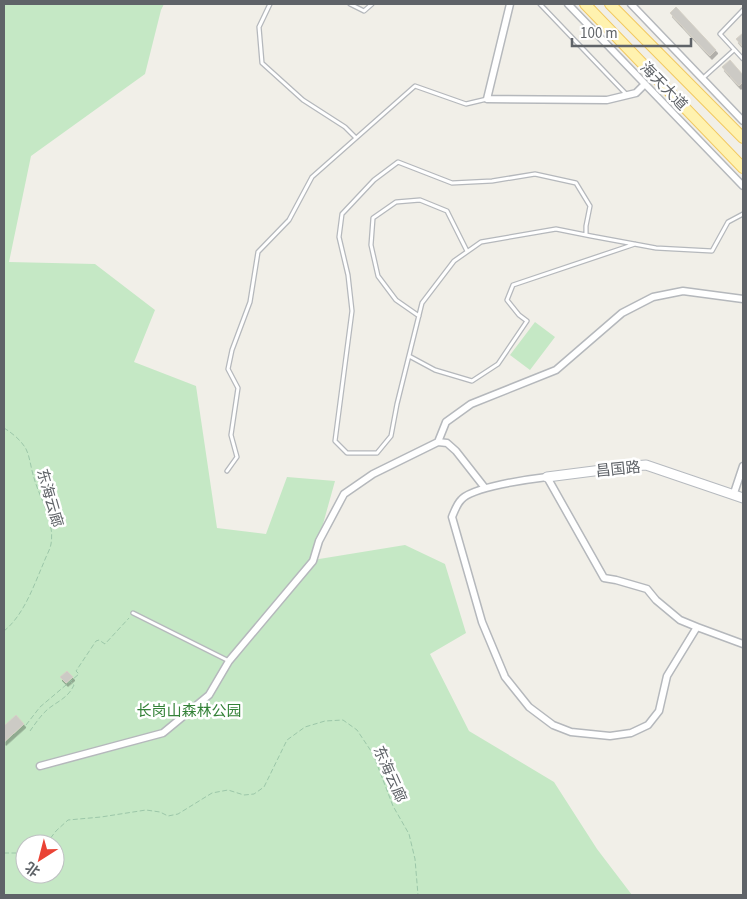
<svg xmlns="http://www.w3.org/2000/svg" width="747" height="899" font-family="'Source Sans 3','Noto Sans SC',sans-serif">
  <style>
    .green { fill: #c5e8c5; fill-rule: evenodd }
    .building { fill: #cccac5; stroke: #d6d1c6; filter: url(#shadow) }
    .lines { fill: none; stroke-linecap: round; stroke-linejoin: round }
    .service-casing { stroke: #b5b8bc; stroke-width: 5.5 }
    .minor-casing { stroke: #b5b8bc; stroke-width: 9 }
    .secondary-casing { stroke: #b6babf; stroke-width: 11 }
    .primary-casing { stroke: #f2c960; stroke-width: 12 }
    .path { stroke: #9cc7a9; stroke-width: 1; stroke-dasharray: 5 2.5; stroke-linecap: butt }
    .service { stroke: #fff; stroke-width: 3 }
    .minor { stroke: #fff; stroke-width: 6 }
    .secondary { stroke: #fff; stroke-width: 9 }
    .primary { stroke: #fff2af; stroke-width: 10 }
    .labels { text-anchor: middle; stroke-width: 5; stroke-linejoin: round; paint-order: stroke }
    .street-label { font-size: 15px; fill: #5f6368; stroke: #fff }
    .park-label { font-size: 15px; fill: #348238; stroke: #fff }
  </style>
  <defs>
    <filter id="shadow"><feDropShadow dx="2" dy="3.5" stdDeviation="0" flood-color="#0004"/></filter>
  </defs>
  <rect width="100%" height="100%" fill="#f1efe8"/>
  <!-- green -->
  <path class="green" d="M4 4H164L161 10 145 74 31 156 9 262 95 264 155 310 134 362 196 386 217 528 266 534 287 477 335 481 313 560 405 545 445 564 466 633 430 654 469 731 554 782 597 849 632 895H4ZM25 844H55V874H25Z
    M535 322 555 337 530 370 510 355Z"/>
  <!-- building -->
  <path class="building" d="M676 7 716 50 710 56 670 13Z
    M743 33V47L736 39Z
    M730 60 743 75V82L739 86 722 67Z
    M67 671 73 677 66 683 60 677Z
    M16 715 24 724 4 742V726Z"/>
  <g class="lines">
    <defs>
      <path id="service" d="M270 4 259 27 262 63 303 100 345 127 356 138
        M350 4 364 11 372 4
        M540 4 627 95
        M743 10 720 34 743 59
        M703 78 734 50
        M586 235V226L590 206 576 183 535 174 492 181 452 183 398 162 374 180 342 214 339 237 348 275 352 311 335 441 347 453H377L391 436 397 404 422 303 454 261 481 242 556 229 591 236 656 248 712 251 728 222 743 214
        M419 316 396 300 378 276 371 245 373 218 396 202 420 200 447 211 467 251
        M409 356 435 370 472 381 498 364 527 321 519 315 507 300 513 285 635 244
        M227 471 237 457 231 435 238 388 228 369 232 350 250 302 258 252 289 220 312 177 415 86 466 104 487 99
        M133 613 229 661"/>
      <path id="minor" d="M510 4 487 99 607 100 636 93 645 84
        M568 4 743 186
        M631 4 743 121
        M438 442 446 422 471 404 556 370 622 313 653 297 683 291 743 299
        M547 477 604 578 616 580 647 589 656 600 680 620 697 627 667 676 659 711 648 725 631 733 610 736 571 732 553 725 529 707 505 677 482 622 452 517C454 512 457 504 461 500 471 487 530 479 547 477Z
        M734 493 743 466
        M697 627 743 644
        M40 766 163 733 209 695 229 661 313 561 319 541 344 494 373 474 438 442 447 443 456 451 485 488"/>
      <path id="secondary" d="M547 477 633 466 646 465 743 498"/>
      <path id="primary" d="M585 4 743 168
        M610 4 743 138"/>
    </defs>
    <!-- service casing -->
    <use href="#service" class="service-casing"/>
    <!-- minor casing -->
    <use href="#minor" class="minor-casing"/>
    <!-- secondary casing -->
    <use href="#secondary" class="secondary-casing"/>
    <!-- primary casing -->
    <use href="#primary" class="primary-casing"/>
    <!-- path -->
    <path class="path" d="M4 428C12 433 21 440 26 449 30 457 31 469 34 478 40 499 55 522 51 544 50 550 46 556 44 562 34 585 24 615 4 631
      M26 725 40 707 79 674 76 671 96 641 99 640 105 644 129 618
      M30 731C35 724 41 715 48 709 58 701 68 698 74 685L71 682
      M46 844 56 831 68 820 101 817 146 810 160 812 168 816 178 814 212 793 228 790 244 795 254 794 264 787 287 740 305 727 325 721 343 720 357 730 373 754 393 806 409 834 415 859 418 895
      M4 853H16L25 857"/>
    <!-- service -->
    <use href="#service" class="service"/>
    <!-- minor -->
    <use href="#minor" class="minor"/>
    <!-- secondary -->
    <use href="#secondary" class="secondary"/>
    <!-- primary -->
    <use href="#primary" class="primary"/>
  </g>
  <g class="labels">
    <!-- street labels -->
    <g class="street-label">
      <text transform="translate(664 86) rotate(46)" y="5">海天大道</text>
      <text transform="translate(618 469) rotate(-6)" y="5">昌国路</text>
      <text transform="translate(50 498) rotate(74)" y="5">东海云廊</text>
      <text transform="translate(390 774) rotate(66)" y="5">东海云廊</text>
    </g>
    <!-- park labels -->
    <g class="park-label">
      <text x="189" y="716">长岗山森林公园</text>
    </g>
  </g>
  <!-- border -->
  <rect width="747" height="899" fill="none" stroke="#5f6368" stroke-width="10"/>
  <!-- north arrow -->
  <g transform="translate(40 859) rotate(216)"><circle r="24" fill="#ffffff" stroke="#bfc1c3"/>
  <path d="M0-4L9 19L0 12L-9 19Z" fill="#ea4335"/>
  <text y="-8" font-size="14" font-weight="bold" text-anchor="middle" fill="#5f6368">北</text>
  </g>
  <!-- scale -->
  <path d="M572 38v8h119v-8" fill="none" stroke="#5f6368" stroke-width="2.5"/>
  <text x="580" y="38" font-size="15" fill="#5f6368" stroke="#ffffff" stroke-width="4" paint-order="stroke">100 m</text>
</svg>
